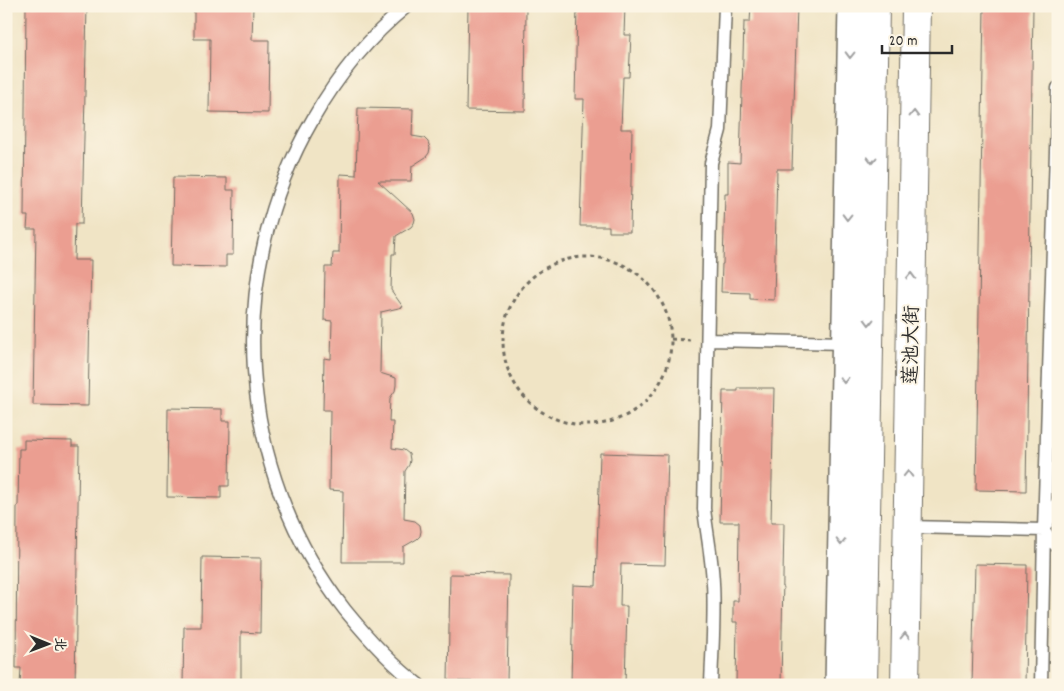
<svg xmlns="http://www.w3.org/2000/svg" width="1064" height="691" font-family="Dekko,'LXGW WenKai TC',sans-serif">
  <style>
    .building { fill: #eb9e91 }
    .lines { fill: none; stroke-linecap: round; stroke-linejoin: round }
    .service-casing { stroke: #706c61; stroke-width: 15 }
    .minor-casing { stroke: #706c61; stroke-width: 28 }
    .secondary-casing { stroke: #706c61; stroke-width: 30 }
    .path { stroke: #706c61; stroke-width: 3; stroke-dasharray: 4 4; stroke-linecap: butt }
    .service { stroke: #fff; stroke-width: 12 }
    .minor { stroke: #fff; stroke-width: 25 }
    .secondary { stroke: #fff; stroke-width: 28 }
    .oneway { stroke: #a0a0a0 }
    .labels { text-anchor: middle; stroke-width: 4; stroke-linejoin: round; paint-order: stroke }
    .street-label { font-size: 20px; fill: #2b2b2b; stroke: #fcf5e5 }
  </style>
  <rect width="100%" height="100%" fill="#fcf5e5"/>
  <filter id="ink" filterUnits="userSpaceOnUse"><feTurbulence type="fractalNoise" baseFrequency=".02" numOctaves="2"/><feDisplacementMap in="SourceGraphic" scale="10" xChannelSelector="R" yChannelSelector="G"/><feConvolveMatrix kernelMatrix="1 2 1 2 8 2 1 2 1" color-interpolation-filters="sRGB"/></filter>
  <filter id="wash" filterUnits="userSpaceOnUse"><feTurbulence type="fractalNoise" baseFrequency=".0096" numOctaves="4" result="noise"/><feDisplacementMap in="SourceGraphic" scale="20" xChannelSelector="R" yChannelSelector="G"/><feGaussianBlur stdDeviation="1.12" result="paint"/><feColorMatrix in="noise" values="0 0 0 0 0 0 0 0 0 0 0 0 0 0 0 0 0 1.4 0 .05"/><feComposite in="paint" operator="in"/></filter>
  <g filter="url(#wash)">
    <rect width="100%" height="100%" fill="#f0e4c5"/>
    <g id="blocks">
      <!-- building -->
      <path class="building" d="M26 6H87L82 224H75L74 260H91L88 406 33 405 36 229H27L28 216H24Z
        M194 6H253L252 40H269L268 113 209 112 210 39H194Z
        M468 6H526L525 111 466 110Z
        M577 6H625L624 35H631L629 77H623L621 129H632L630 232H609V226H580L584 99H575Z
        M751 6H797L792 169H777L774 300 750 299V293L721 292 722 264H723L725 194H728V162L740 163 744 22H750Z
        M984 6H1033L1026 491 976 490Z
        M358 108 413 109 412 136 424 138 428 142 430 148 429 153 426 157 412 166 411 181H378L413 213 415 219 414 223 411 227 396 236 395 254H392L391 290 403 307 381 312 380 373 396 378V385L395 391 390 398 389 422H393L392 448 404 450 409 454 410 460 409 465 405 471 404 519 415 521 420 525 421 531 420 536 417 539 403 547V562H342L343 491 329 490 330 410H323L324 358 331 359 332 321 324 320 325 267H332L333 253H339L340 174 356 175Z
        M173 177 227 178V190H234L233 255H226V267L171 266Z
        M738 388H774L771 523H784L781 685H736L737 622H733V601H738L739 522H720L723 391H738Z
        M168 408 222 409V421H230L229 486H221V498L167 497Z
        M24 440 72 441V446H79L75 685H20L21 668H16L17 506H18L19 449H24Z
        M600 453 668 455 665 565 621 564 620 606H627L625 685H571L573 585 596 586Z
        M202 557 261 558 260 633 241 632V685H183L184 627H201Z
        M975 564 1027 565 1025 685H972Z
        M450 574 509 575 507 682 448 681Z"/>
    </g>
  </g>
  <g filter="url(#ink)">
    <use href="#blocks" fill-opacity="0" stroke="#706c61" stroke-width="1"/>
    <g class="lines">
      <defs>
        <path id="service" d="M407 6C369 37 337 77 313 119 223 274 235 469 345 610 367 637 391 664 419 685
          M708 340 844 343
          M1047 523 1058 501
          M907 527 1044 530
          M1044 530 1051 541 1058 547
          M711 685C712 651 715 617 713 583 712 558 707 534 704 509L711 163 720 130 725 6
          M1041 685 1044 530 1058 88"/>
        <path id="minor" d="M838 685 851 6"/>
        <path id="secondary" d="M863 685 875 6
          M905 685 916 6"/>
      </defs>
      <!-- service casing -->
      <use href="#service" class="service-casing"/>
      <!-- minor casing -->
      <use href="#minor" class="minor-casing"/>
      <!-- secondary casing -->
      <use href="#secondary" class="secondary-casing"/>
      <!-- path -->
      <path class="path" d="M503 341a84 84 0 1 1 168 0a84 84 0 1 1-168 0Z
        M671 339 690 340"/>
      <!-- service -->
      <use href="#service" class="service"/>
      <!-- minor -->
      <use href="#minor" class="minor"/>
      <!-- secondary -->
      <use href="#secondary" class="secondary"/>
    </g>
    <!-- one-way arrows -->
    <defs><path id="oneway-chevron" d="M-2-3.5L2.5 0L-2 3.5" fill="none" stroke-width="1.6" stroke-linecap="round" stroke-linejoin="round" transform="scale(1.25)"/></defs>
    <g class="oneway">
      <use href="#oneway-chevron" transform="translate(850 55) rotate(91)"/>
      <use href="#oneway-chevron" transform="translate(914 114) rotate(-89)"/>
      <use href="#oneway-chevron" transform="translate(872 160) rotate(91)"/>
      <use href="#oneway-chevron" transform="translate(847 217) rotate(91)"/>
      <use href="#oneway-chevron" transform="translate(911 276) rotate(-89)"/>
      <use href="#oneway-chevron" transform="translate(869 322) rotate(91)"/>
      <use href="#oneway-chevron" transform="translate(844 380) rotate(91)"/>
      <use href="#oneway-chevron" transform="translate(908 474) rotate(-89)"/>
      <use href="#oneway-chevron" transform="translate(841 542) rotate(91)"/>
      <use href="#oneway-chevron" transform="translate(905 636) rotate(-89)"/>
    </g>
  </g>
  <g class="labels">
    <!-- street labels -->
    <g class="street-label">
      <text transform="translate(910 345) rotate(-89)" y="7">莲池大街</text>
    </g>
  </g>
  <!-- margin -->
  <rect width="1064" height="691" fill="none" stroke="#fcf5e5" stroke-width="25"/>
  <!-- north arrow -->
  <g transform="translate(48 644) rotate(91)" stroke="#fcf5e5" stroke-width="4" paint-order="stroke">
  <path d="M0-4L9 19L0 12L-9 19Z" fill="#2b2b2b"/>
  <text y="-8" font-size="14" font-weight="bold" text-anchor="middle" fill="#2b2b2b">北</text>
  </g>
  <!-- scale -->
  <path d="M882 45v8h70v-8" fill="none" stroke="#2b2b2b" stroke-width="2.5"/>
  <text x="889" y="45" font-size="15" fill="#2b2b2b" stroke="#fcf5e5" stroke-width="4" paint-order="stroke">20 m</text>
</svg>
